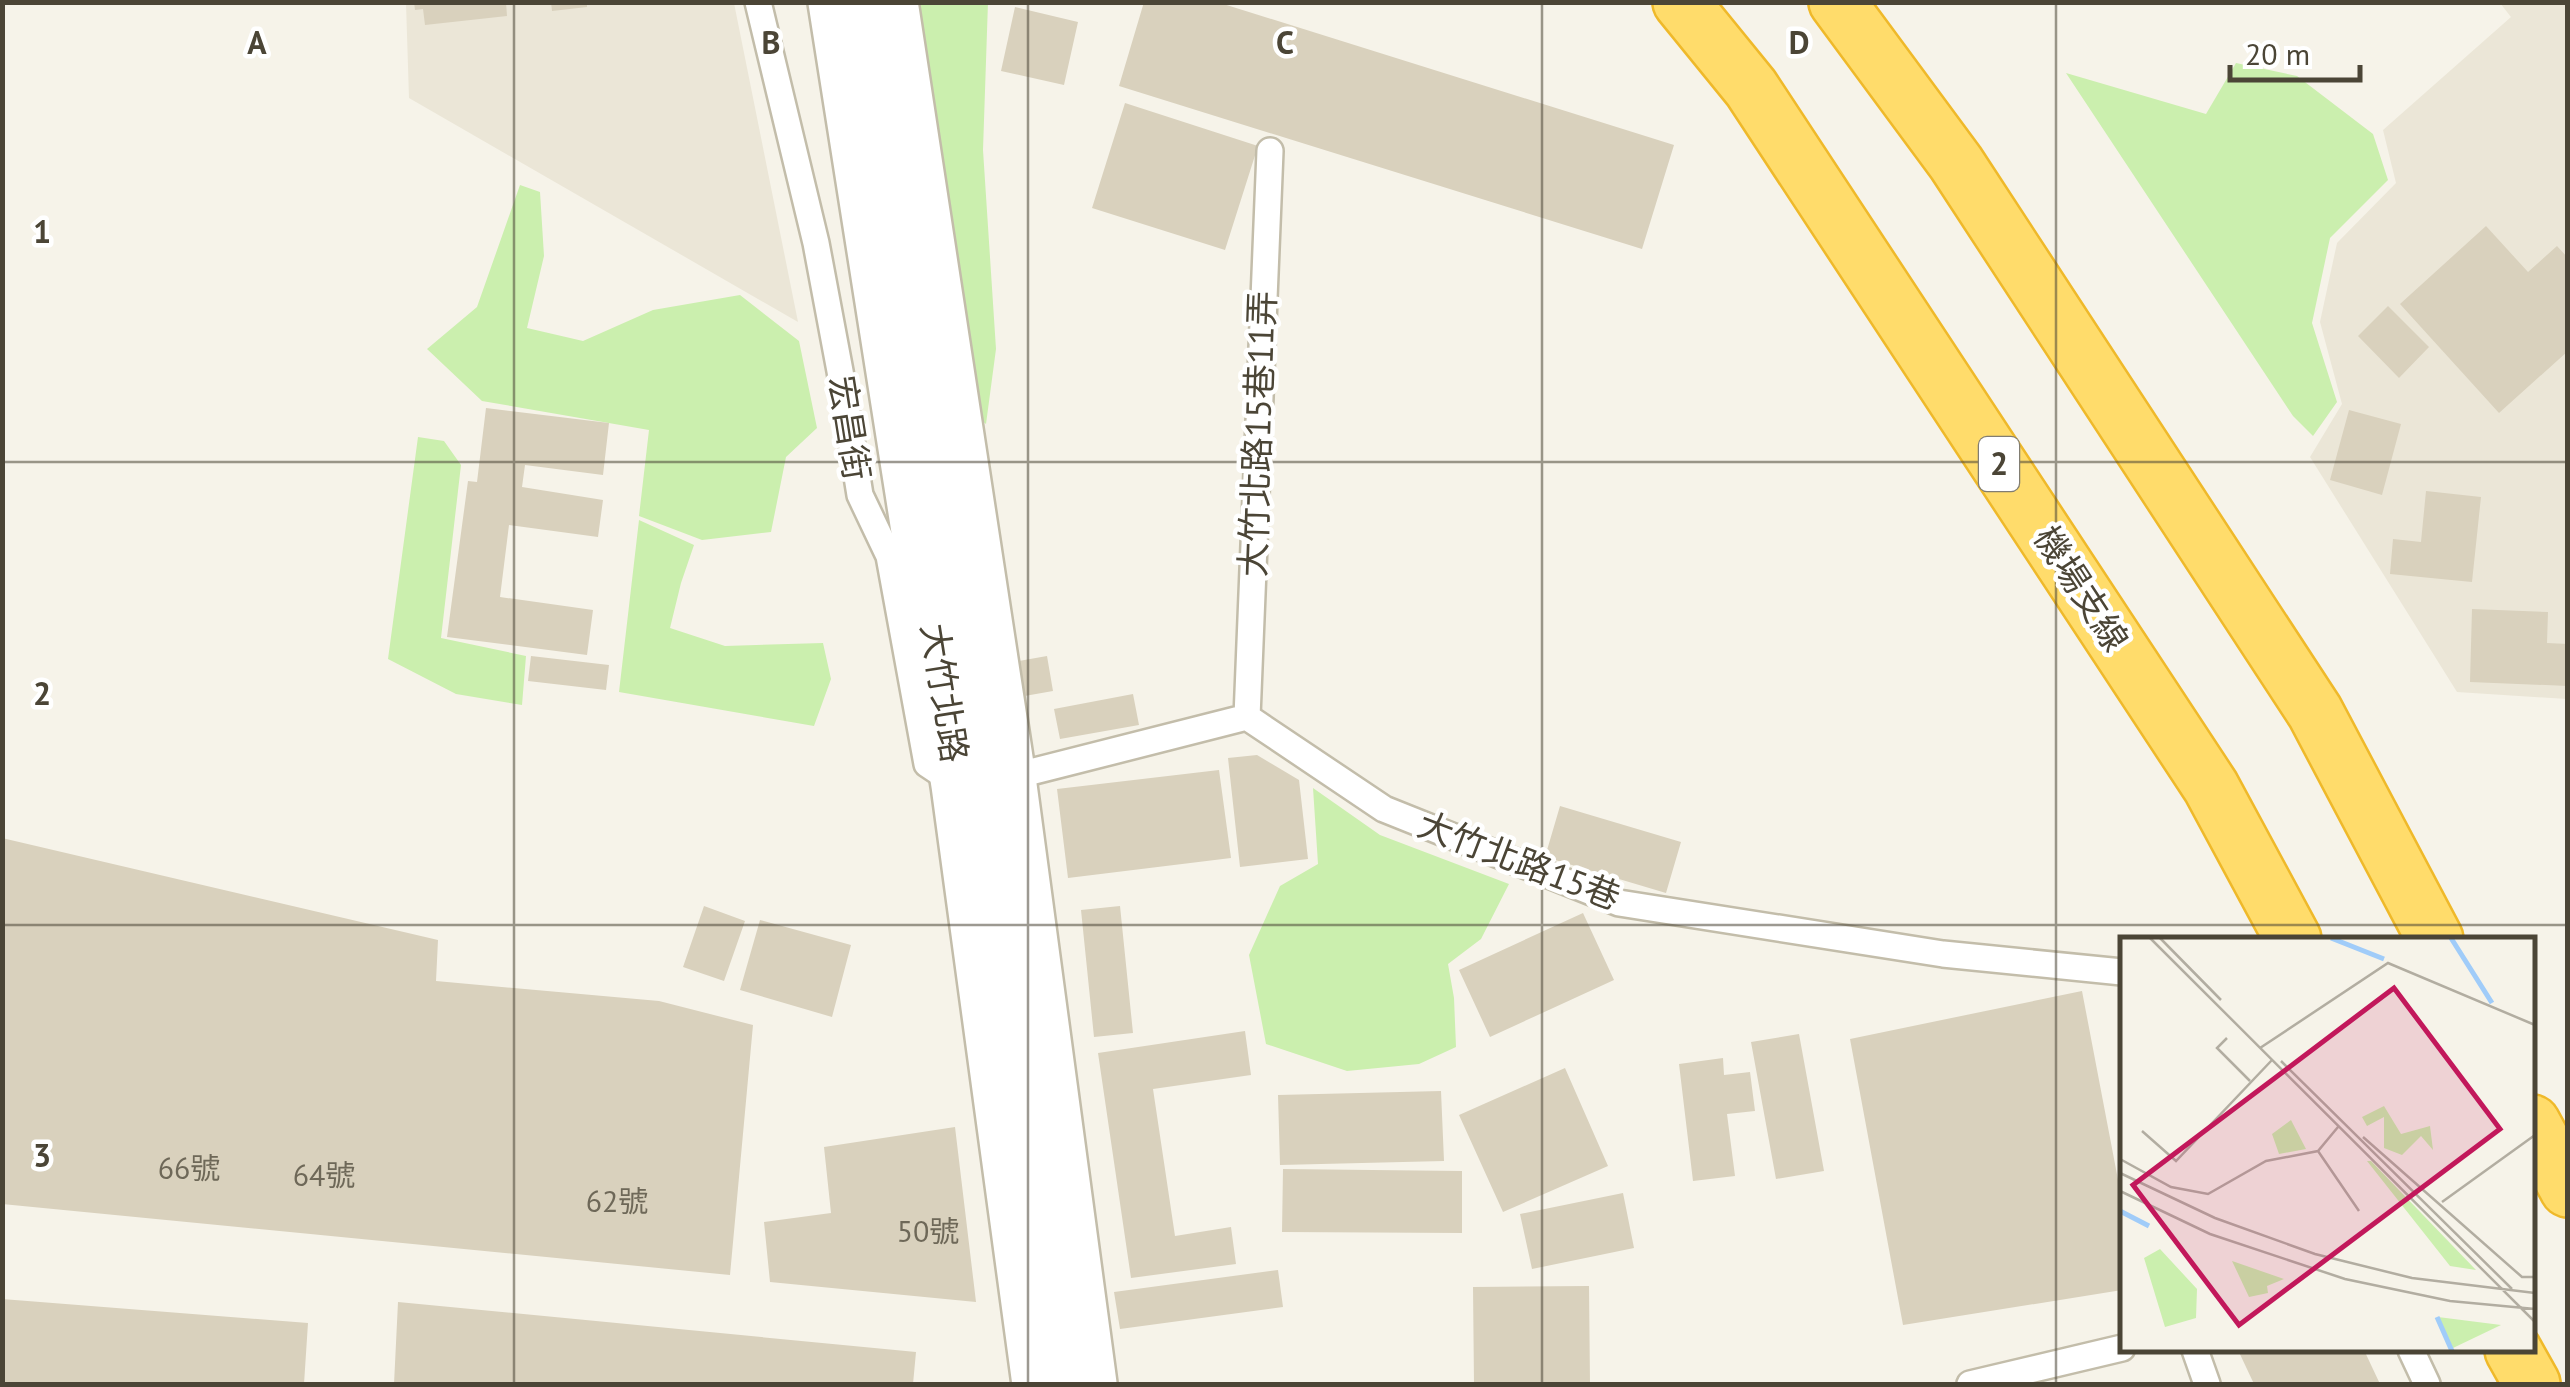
<svg xmlns="http://www.w3.org/2000/svg" width="2570" height="1387" font-family="'PT Sans','Noto Sans TC',sans-serif">
  <style>
    .residential { fill: #ebe6d7 }
    .green { fill: #cbefae }
    .building { fill: #d9d1bd }
    .lines { fill: none; stroke-linecap: round; stroke-linejoin: round }
    .service-casing { stroke: #c3bdaa; stroke-width: 30 }
    .tertiary-casing { stroke: #c3bdaa; stroke-width: 60 }
    .motorway-casing { stroke: #efb92a; stroke-width: 60 }
    .service { stroke: #fff; stroke-width: 25 }
    .tertiary { stroke: #fff; stroke-width: 55 }
    .motorway { stroke: #ffdc6b; stroke-width: 55 }
    .grid { fill: none; stroke: #4b4536; stroke-width: 2.5; stroke-opacity: 0.55 }
    .labels { text-anchor: middle; stroke-width: 9; stroke-linejoin: round; paint-order: stroke }
    .number-label { font-size: 30px; fill: #6e6858 }
    .shield { fill: #fff; stroke: #817d72; stroke-width: 2.5 }
    .shield-label { font-size: 32px; font-weight: bold; fill: #4b4536 }
    .street-label { font-size: 35px; fill: #4b4536; stroke: #fff }
    .inset-river { fill: none; stroke: #a0ccf9; stroke-width: 5 }
    .inset-road { fill: none; stroke: #b2ada1; stroke-width: 2.5 }
    .view { fill: #c2185b; fill-opacity: 0.15; stroke: #c2185b; stroke-width: 5 }
    .inset-edge { fill: none; stroke: #4b4536; stroke-width: 5 }
    .grid-label { font-size: 32px; text-anchor: middle; font-weight: bold; fill: #4b4536; stroke: #fff; stroke-width: 9; stroke-linejoin: round; paint-order: stroke }
  </style>
  <rect width="100%" height="100%" fill="#f6f3e9"/>
  <!-- residential -->
  <path class="residential" d="M406 3H734L798 322 409 98Z
    M2500 3H2567V699L2457 692 2310 457 2342 404 2320 322 2337 243 2396 183 2383 130 2511 17Z"/>
  <!-- green -->
  <path class="green" d="M988 2 983 150 996 349 986 424 962 405 916 3Z
    M2236 63 2297 76 2373 134 2388 180 2330 238 2312 323 2337 402 2313 436 2293 416 2066 73 2206 114Z
    M520 185 540 192 544 256 527 328 583 341 653 310 740 295 799 341 817 428 786 457 771 532 702 540 639 516 649 430 482 401 427 349 477 307Z
    M418 437 444 441 461 465 441 638 526 656 522 705 456 694 388 659Z
    M639 520 694 545 681 583 670 628 725 646 823 643 831 679 814 726 619 692Z
    M1313 788 1380 835 1509 884 1481 939 1448 964 1454 998 1456 1047 1419 1064 1347 1071 1266 1044 1249 955 1280 886 1318 864Z"/>
  <!-- building -->
  <path class="building" d="M414 2H506L507 16 425 25 423 9 415 10Z
    M551 2H587V7L552 11Z
    M1144 2H1217L1674 145 1642 249 1119 86Z
    M1015 7 1078 22 1064 85 1001 71Z
    M1125 103 1258 146 1225 250 1092 208Z
    M2486 226 2528 272 2557 246 2568 258V351L2499 413 2400 304Z
    M2388 306 2429 347 2399 378 2358 336Z
    M486 408 609 423 603 475 525 465 522 487 603 500 598 537 509 525 500 597 593 610 587 655 447 637 468 481 477 482Z
    M2349 410 2401 424 2382 495 2330 480Z
    M2426 491 2481 497 2472 582 2390 574 2393 539 2421 542Z
    M2472 609 2548 612 2547 643 2568 644V686L2470 682Z
    M531 656 609 665 606 690 528 681Z
    M1047 656 1053 691 1013 698 1007 663Z
    M1133 694 1139 725 1060 739 1054 709Z
    M1257 755 1299 780 1308 859 1240 867 1228 758Z
    M1219 770 1231 858 1068 878 1057 789Z
    M1560 806 1681 842 1666 893 1545 857Z
    M2 838 438 940 436 981 659 1001 753 1025 730 1275 2 1204Z
    M704 906 745 921 724 981 683 967Z
    M1120 906 1133 1033 1094 1037 1081 910Z
    M1583 913 1614 980 1490 1037 1459 970Z
    M760 920 851 945 832 1017 740 990Z
    M2082 991 2119 1185 2122 1183V1290L1903 1325 1850 1039Z
    M1245 1031 1251 1075 1153 1089 1175 1236 1231 1227 1236 1264 1131 1278 1098 1053Z
    M1799 1034 1824 1171 1776 1179 1751 1042Z
    M1723 1058 1724 1075 1750 1072 1755 1111 1727 1114 1735 1176 1693 1181 1679 1064Z
    M1565 1068 1608 1166 1503 1212 1459 1115Z
    M1441 1091 1444 1161 1280 1165 1278 1095Z
    M955 1127 976 1302 770 1282 764 1222 831 1213 824 1147Z
    M1283 1169 1462 1171V1233L1282 1232Z
    M1623 1193 1634 1248 1532 1269 1520 1214Z
    M1278 1270 1283 1307 1120 1329 1114 1292Z
    M1589 1286 1590 1384H1474L1473 1287Z
    M2 1299 308 1323 304 1384H2Z
    M398 1302 916 1352 913 1384H394Z
    M2238 1350H2364L2380 1384H2254Z"/>
  <g class="lines">
    <defs>
      <path id="service" d="M758 2 816 243 840 371 860 495 889 556 927 764 954 782
        M1247 717 1270 151
        M1003 779 1247 717 1384 809 1619 903 1943 954 2122 972
        M2195 1350 2207 1384
        M2411 1350 2427 1384
        M1970 1384 2122 1348"/>
      <path id="tertiary" d="M836 2 959 785 1040 1384
        M890 2 1008 778 1089 1384"/>
      <path id="motorway" d="M1681 2 1751 88 2211 787 2293 939
        M1837 2 1956 163 2315 712 2435 939
        M2532 1123 2568 1189
        M2513 1350 2532 1384"/>
    </defs>
    <!-- service casing -->
    <use href="#service" class="service-casing"/>
    <!-- tertiary casing -->
    <use href="#tertiary" class="tertiary-casing"/>
    <!-- motorway casing -->
    <use href="#motorway" class="motorway-casing"/>
    <!-- service -->
    <use href="#service" class="service"/>
    <!-- tertiary -->
    <use href="#tertiary" class="tertiary"/>
    <!-- motorway -->
    <use href="#motorway" class="motorway"/>
  </g>
  <!-- grid -->
  <path class="grid" d="M514 2V1384M1028 2V1384M1542 2V1384M2056 2V1384M2 462H2568M2 925H2568"/>
  <g class="labels">
    <!-- number labels -->
    <g class="number-label">
      <text x="189" y="1179">66號</text>
      <text x="324" y="1186">64號</text>
      <text x="617" y="1212">62號</text>
      <text x="928" y="1242">50號</text>
    </g>
    <!-- shield labels -->
    <rect class="shield" x="1979" y="437" width="40" height="54" rx="8"/>
    <g class="shield-label">
      <text x="1999" y="475">2</text>
    </g>
    <!-- street labels -->
    <g class="street-label">
      <text transform="translate(849 428) rotate(81)" y="12">宏昌街</text>
      <text transform="translate(1258 434) rotate(-88)" y="12">大竹北路15巷11弄</text>
      <text transform="translate(2081 589) rotate(57)" y="12">機場支線</text>
      <text transform="translate(944 693) rotate(81)" y="12">大竹北路</text>
      <text transform="translate(1519 861) rotate(21)" y="12">大竹北路15巷</text>
    </g>
  </g>
  <!-- overview -->
  <g transform="translate(2120 937)">
    <rect width="415" height="415" fill="#f6f3e9"/>
    <path d="M264 169 281 197 310 189 313 213 301 199 282 218 264 211V180L247 189 242 180ZM171 183 186 212 159 217 152 197ZM247 224H251L356 333 330 329ZM40 312 77 352 76 381 45 390 24 321ZM112 324 115 325 164 342 147 349 148 356 129 360ZM318 380 381 388 333 411Z" fill="#cbefae"/>
    <path class="inset-river" d="M211 1 264 22M331 1 372 66M0 274 29 289M317 380 332 414"/>
    <path class="inset-road" d="M30 1 415 385M40 1 101 63M107 101 97 111 130 144M140 111 268 26 415 88M161 124 392 352M22 194 56 224 152 123M243 200 402 340H415M198 214 239 274M0 222 51 250 88 257 146 224 198 214 218 190M0 236 95 281 195 317 292 341 415 356M0 254 90 297 225 342 330 364 415 372M322 265 415 198"/>
    <path class="view" d="M274 51 380 192 119 388 13 248Z"/>
    <rect width="415" height="415" class="inset-edge"/>
  </g>
  <g class="grid-label">
    <text x="257" y="54">A</text>
    <text x="771" y="54">B</text>
    <text x="1285" y="54">C</text>
    <text x="1799" y="54">D</text>
    <text x="42" y="243">1</text>
    <text x="42" y="705">2</text>
    <text x="42" y="1167">3</text>
  </g>
  <!-- border -->
  <rect width="2570" height="1387" fill="none" stroke="#4b4536" stroke-width="10"/>
  <!-- scale -->
  <path d="M2230 65v15h130v-15" fill="none" stroke="#4b4536" stroke-width="5"/>
  <text x="2245" y="65" font-size="30" fill="#4b4536" stroke="#ffffff" stroke-width="8" paint-order="stroke">20 m</text>
</svg>
